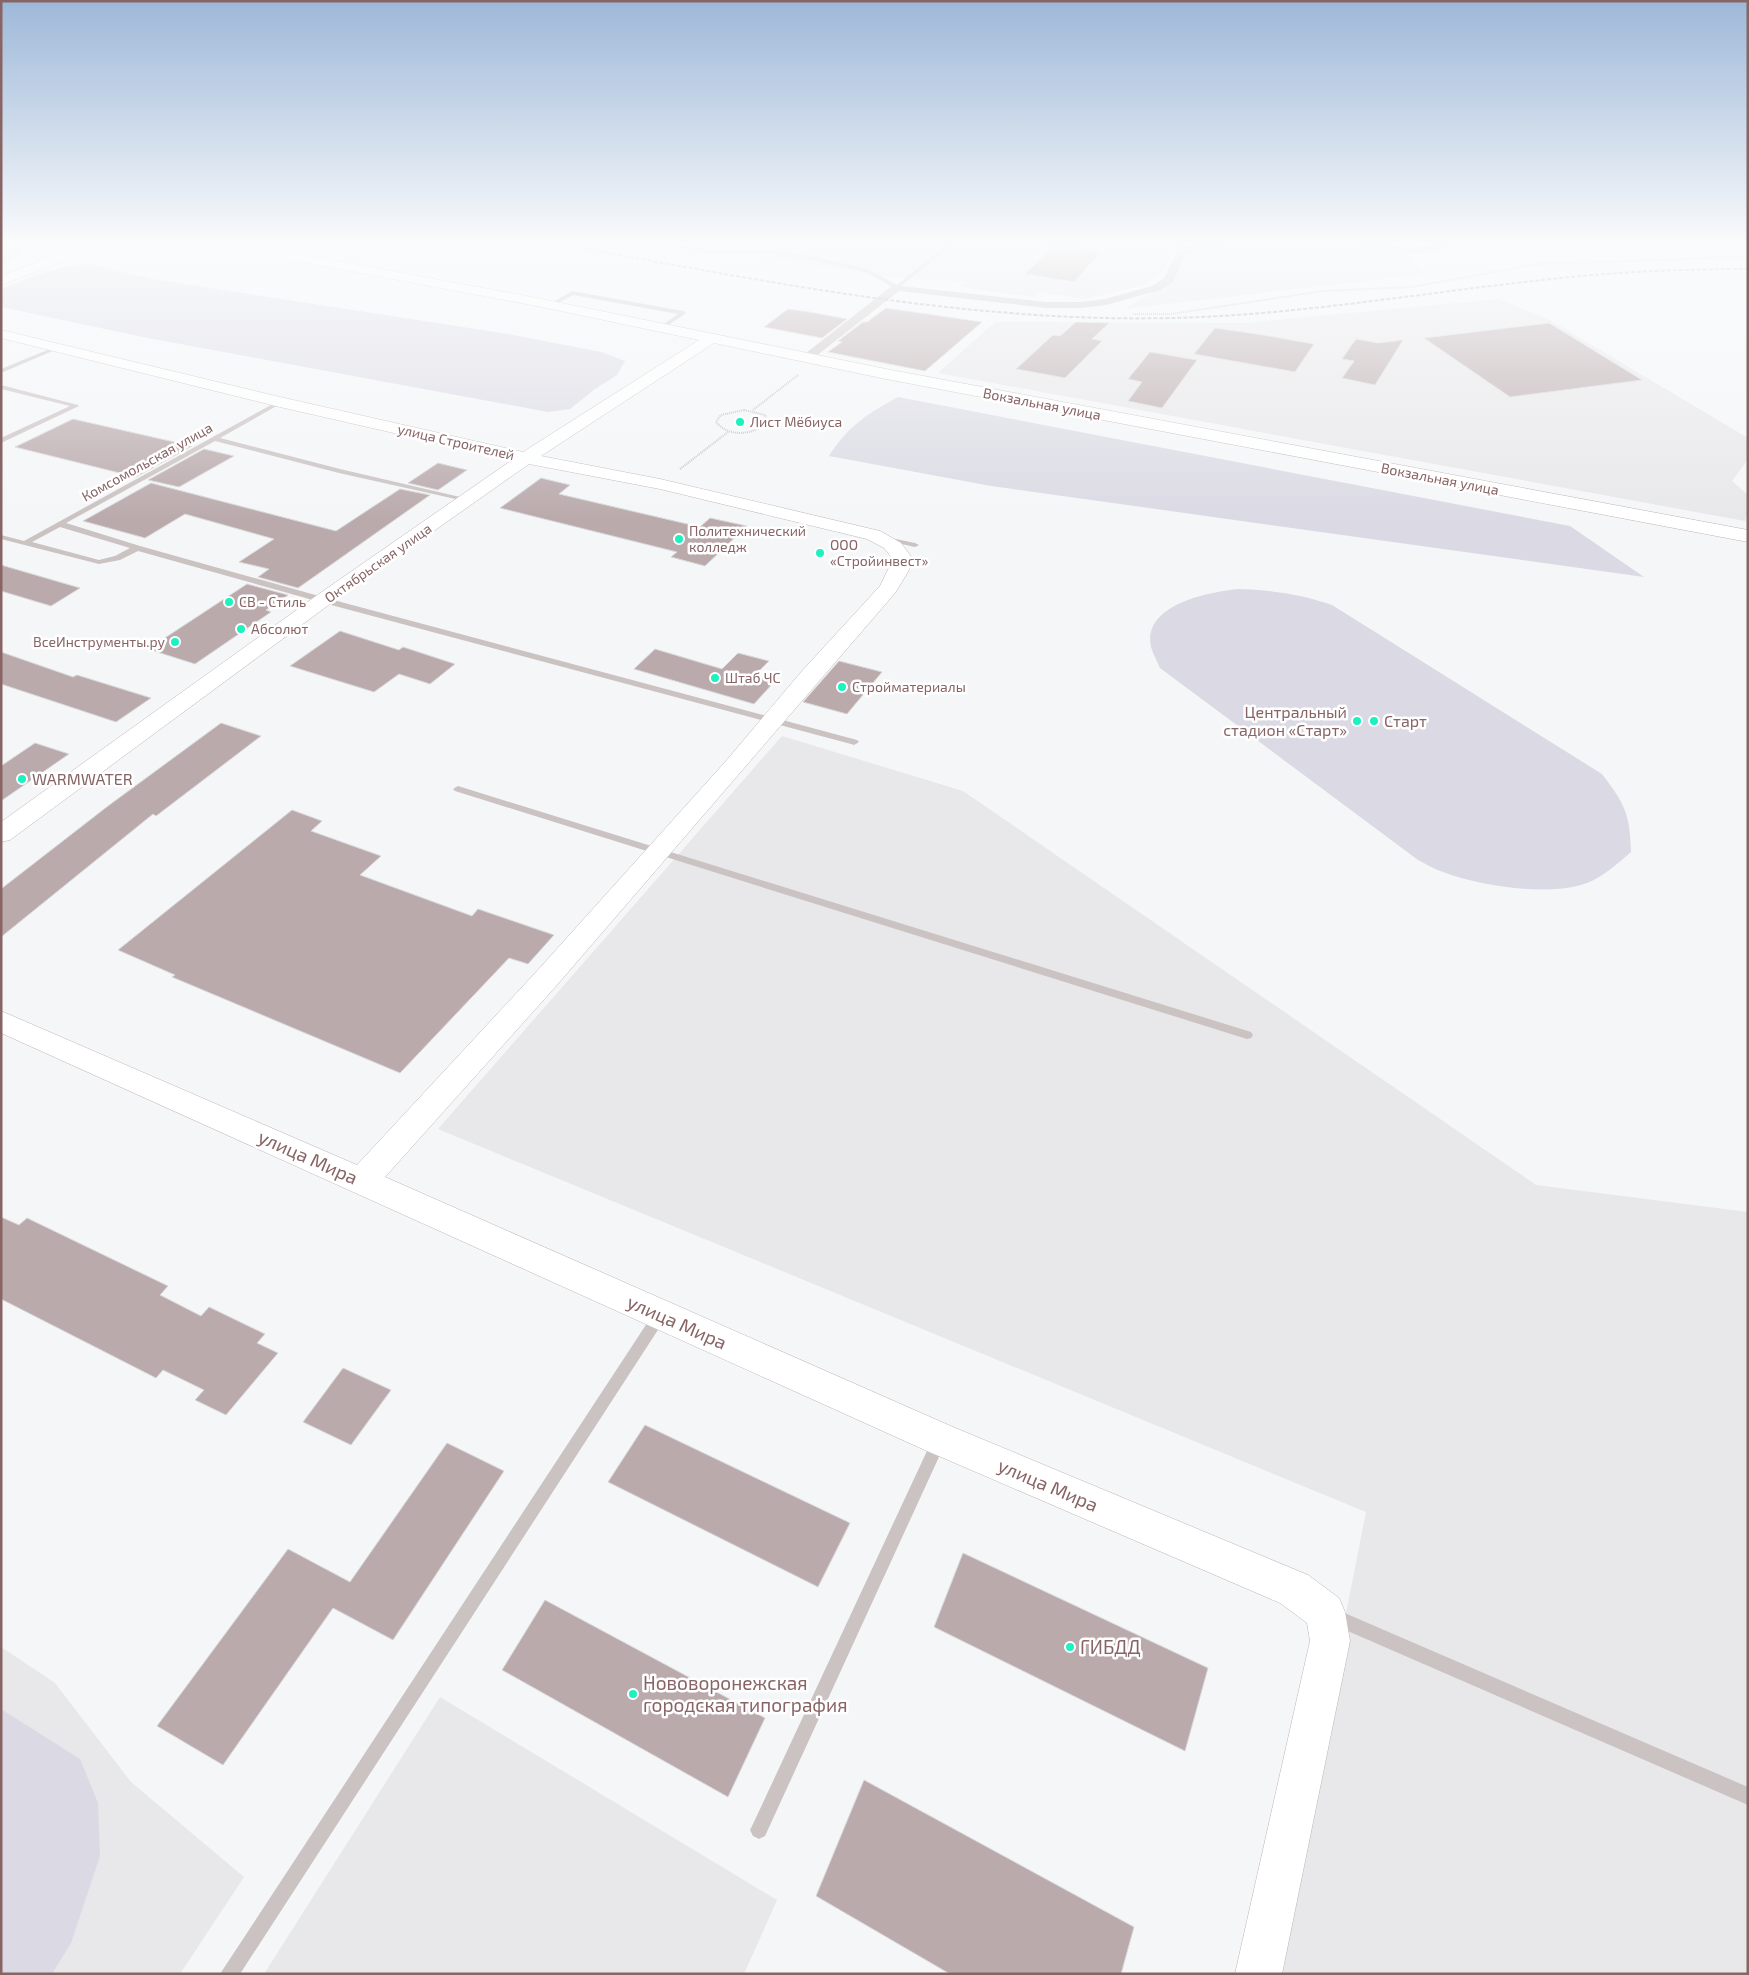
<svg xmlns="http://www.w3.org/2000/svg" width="1749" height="1975" font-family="'Exo 2',sans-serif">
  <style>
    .built { fill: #e8e7e9 }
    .green { fill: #dbdae4 }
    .building { fill: #baaaac; stroke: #d7d8da }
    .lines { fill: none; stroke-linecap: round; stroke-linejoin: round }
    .secondary-casing { stroke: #c0b4b5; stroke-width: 1 }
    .path { stroke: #c2bcbc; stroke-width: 2; stroke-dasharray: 1 1; stroke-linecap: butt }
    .lane { fill: #cbc2c2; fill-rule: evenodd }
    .street { fill: #cbc2c2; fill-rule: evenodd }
    .secondary { fill: #fff; fill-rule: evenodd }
    .rail { stroke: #b0a3a3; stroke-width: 2; stroke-dasharray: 4 2; stroke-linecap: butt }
    .poi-dot { fill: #1cf1bf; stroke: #fff; stroke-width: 2 }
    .labels { text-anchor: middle; stroke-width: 5; stroke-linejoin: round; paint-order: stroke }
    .far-street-label { font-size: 14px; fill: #886465; stroke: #fff }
    .far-poi-label { font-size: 14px; fill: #886465; stroke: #fff; text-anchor: start }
    .poi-label { font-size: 16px; fill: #886465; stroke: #fff; text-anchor: start }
    .near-street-label { font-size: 19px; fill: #886465; stroke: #fff }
    .near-poi-label { font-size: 19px; fill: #886465; stroke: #fff; text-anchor: start }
  </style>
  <rect width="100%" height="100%" fill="#f5f6f8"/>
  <!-- built -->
  <path class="built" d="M675 243H1161L1171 257 1166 267 1148 284 1085 299 1039 292 1033 297 962 287 966 282 878 276Z
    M1188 243H1399L1395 246 1425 274 1124 309 1171 282 1194 249Z
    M1499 299 1548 319 1748 438V459L1732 481 1748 495V511L1745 521 938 373 995 322 1244 323Z
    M782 736 963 791 1536 1185 1748 1212V1974H1275L1366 1512 438 1129Z
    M1 1647 55 1683 131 1782 244 1877 180 1974H1Z
    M440 1697 777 1900 744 1974H264Z"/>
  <!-- green -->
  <path class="green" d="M1 243 12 245 24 251 1 264Z
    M89 264 153 279 508 334 601 352 625 361 617 375 595 389 570 409 548 412 143 337 1 307V289C30 278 57 265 89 264Z
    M898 397 1570 526 1644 577 991 486 829 456C847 427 868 413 898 397Z
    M1238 589C1271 590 1301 594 1332 605L1602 774C1625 804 1630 814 1631 852 1617 864 1604 876 1587 883 1550 897 1479 886 1443 872 1434 869 1426 864 1418 860L1160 668C1157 661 1153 654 1151 647 1142 604 1210 592 1238 589Z
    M1 1709 80 1759 98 1803 100 1856 71 1943 52 1974H1Z"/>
  <!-- building -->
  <path class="building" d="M1056 243H1087L1082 248 1102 251 1074 282 1025 274Z
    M886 308 982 322 925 371 828 352 842 342 838 341 863 322H867Z
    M788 309 810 312 847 319 822 338 764 327Z
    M1076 322 1109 323 1092 339 1102 341 1065 378 1016 369 1053 335 1060 336Z
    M1549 323 1642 380 1510 397 1424 338Z
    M1215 328 1263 335 1314 344 1295 372 1194 354Z
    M1356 339 1378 343 1403 340 1375 385 1342 378 1354 361 1342 359Z
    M1150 352 1197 360 1162 408 1128 401 1142 382 1128 379Z
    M73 419 192 446 136 477 15 447Z
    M204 449 234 456 179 487 148 480Z
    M438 463 467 470 438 490 408 483Z
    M541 478 570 485 559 494 700 527 710 518 747 526 705 566 671 557 677 552 500 508Z
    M151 483 336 531 400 489 430 495 298 588 258 577 269 569 239 562 274 539 185 514 145 538 83 521Z
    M1 565 80 588 51 606 1 591Z
    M247 584 288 595 266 610 271 612 195 664 148 649Z
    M340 631 399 650 403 647 455 664 430 684 399 674 374 692 290 666Z
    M655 649 722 669 738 653 769 661 755 675 775 681 754 704 634 669Z
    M1 652 73 677 77 675 151 698 116 722 1 684Z
    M839 661 882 672 847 714 803 702Z
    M221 723 261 736 156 816 153 814 1 937V889L108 806Z
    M35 743 69 754 1 801V766Z
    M292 810 322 821 311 831 381 856 360 875 472 916 478 909 554 935 528 964 509 958 400 1073 172 977 175 975 118 950Z
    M1 1217 19 1225 27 1218 168 1286 160 1295 201 1316 209 1307 265 1334 257 1343 278 1353 226 1415 195 1400 204 1390 163 1370 156 1378 1 1299Z
    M343 1368 391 1390 351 1445 303 1422Z
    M645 1425 850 1523 818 1587 608 1482Z
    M447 1443 504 1471 393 1640 333 1608 223 1765 157 1726 288 1549 350 1582Z
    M963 1553 1208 1668 1185 1751 934 1627Z
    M545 1600 765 1718 728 1797 502 1670Z
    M864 1780 1134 1927 1121 1974H950L816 1896Z"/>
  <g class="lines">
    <defs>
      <path id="secondary" d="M88 243H105L104 246 1 285V276Z
        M215 243H241L537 298 886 369 1748 530V542L886 379 714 343 541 456 660 479 880 531 901 543 913 559 908 572 895 593 557 985 385 1177 953 1427 1308 1575 1339 1598 1345 1612 1350 1641 1282 1974H1235L1310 1641 1307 1623 1280 1603 927 1451 1 1033V1011L357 1165 537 971 726 761 802 671 880 586 893 559 884 548 867 539 660 489 529 464 330 604 10 840 1 842V822L316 596 512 460 280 407 1 338V330L280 397 523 452 699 340 537 306 221 247Z"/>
    </defs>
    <!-- secondary casing -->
    <use href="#secondary" class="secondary-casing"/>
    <!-- path -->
    <path class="path" d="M1133 314H1171L1323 291 1412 287 1538 264 1748 257
      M744 410 765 415 768 422C754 435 729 438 716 422L721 415Z
      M753 410 798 375
      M680 469 728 432"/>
    <!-- lane -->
    <path class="lane" d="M653 243H665L705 249H765L816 257 867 269 897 285 949 243H955L897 289 863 271 816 261 765 253H705Z
      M572 291 683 311 686 313 663 329 660 327 661 326 678 314 573 295 553 306 548 305Z
      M57 346 62 347 1 373V369Z
      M1 385 78 405 79 406 1 443V438L70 406 1 389Z
      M280 400 282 401V403L220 438 340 469 473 500 469 502 339 473 215 441 66 523 140 546 326 598 857 740 859 742 854 745 851 744 320 602 138 551 120 560 99 564 1 539V535L24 541ZM60 527 130 548 115 556 99 560 32 542Z
      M881 536 915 543 919 545 915 547 884 540 880 538Z
      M458 786 1251 1032 1253 1035 1251 1038 1247 1039 455 791 453 789Z
      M660 1309 665 1311 667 1315 665 1319 240 1974H220L655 1311Z
      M939 1434 944 1436 946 1441 944 1446 765 1836 759 1839 753 1836 750 1830 753 1824 934 1436Z
      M1333 1608 1748 1787V1805L1327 1622 1325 1616 1327 1610Z"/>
    <!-- street -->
    <path class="street" d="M1172 243H1182L1185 247 1212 243H1236L1231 246 1186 254 1173 282 1160 290 1106 305 1081 308H1046L899 291 811 360 807 361 801 357 893 285 1046 302H1081L1105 299 1152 286 1164 278 1177 251Z
      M1347 243H1374L1409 248 1444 243 1450 246C1435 260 1373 249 1352 246Z"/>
    <!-- secondary -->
    <use href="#secondary" class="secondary"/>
    <!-- rail -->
    <path class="rail" d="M553 243C766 281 982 327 1200 317 1315 312 1429 292 1543 280 1611 272 1679 269 1748 269"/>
  </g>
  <!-- sky -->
  <linearGradient id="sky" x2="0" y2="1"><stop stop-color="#9db8d8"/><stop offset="0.47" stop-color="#fafbfc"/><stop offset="1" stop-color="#fafbfc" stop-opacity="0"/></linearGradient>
  <rect width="1749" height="519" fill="url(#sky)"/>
  <!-- markers -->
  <g class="poi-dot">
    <circle cx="740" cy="422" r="5"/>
    <circle cx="679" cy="539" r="5"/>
    <circle cx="820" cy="553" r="5"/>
    <circle cx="229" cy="602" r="5"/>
    <circle cx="241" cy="629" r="5"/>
    <circle cx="175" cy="642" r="5"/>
    <circle cx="715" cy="678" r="5"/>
    <circle cx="842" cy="687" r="5"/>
    <circle cx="1357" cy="721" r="5"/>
    <circle cx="1374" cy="721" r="5"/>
    <circle cx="22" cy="779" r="5"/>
    <circle cx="1070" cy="1647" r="5"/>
    <circle cx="633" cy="1694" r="5"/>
  </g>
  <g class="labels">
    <!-- far-street labels -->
    <g class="far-street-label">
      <text transform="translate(1042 404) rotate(11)" y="5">Вокзальная улица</text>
      <text transform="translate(456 442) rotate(13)" y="5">улица Строителей</text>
      <text transform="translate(147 462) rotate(-29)" y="5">Комсомольская улица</text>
      <text transform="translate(1440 479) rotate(11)" y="5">Вокзальная улица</text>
      <text transform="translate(378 563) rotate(-35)" y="5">Октябрьская улица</text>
    </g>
    <!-- far-poi labels -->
    <g class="far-poi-label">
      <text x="750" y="427">Лист Мёбиуса</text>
      <text x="689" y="536">Политехнический<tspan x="689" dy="16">колледж</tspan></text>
      <text x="830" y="550">ООО<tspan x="830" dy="16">«Стройинвест»</tspan></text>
      <text x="239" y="607">СВ - Стиль</text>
      <text x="251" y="634">Абсолют</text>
      <text x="165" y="647" text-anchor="end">ВсеИнструменты.ру</text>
      <text x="725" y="683">Штаб ЧС</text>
      <text x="852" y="692">Стройматериалы</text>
    </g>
    <!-- poi labels -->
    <g class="poi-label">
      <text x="1347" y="718" text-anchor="end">Центральный<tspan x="1347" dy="18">стадион «Старт»</tspan></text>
      <text x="1384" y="727">Старт</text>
      <text x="32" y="785">WARMWATER</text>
    </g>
    <!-- near-street labels -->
    <g class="near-street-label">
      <text transform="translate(308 1157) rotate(24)" y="7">улица Мира</text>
      <text transform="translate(677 1322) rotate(24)" y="7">улица Мира</text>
      <text transform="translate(1048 1485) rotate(23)" y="7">улица Мира</text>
    </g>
    <!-- near-poi labels -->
    <g class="near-poi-label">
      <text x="1080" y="1654">ГИБДД</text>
      <text x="643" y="1690">Нововоронежская<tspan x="643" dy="22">городская типография</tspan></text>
    </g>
  </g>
  <!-- border -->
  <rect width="1749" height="1975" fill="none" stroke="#886465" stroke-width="5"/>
</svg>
